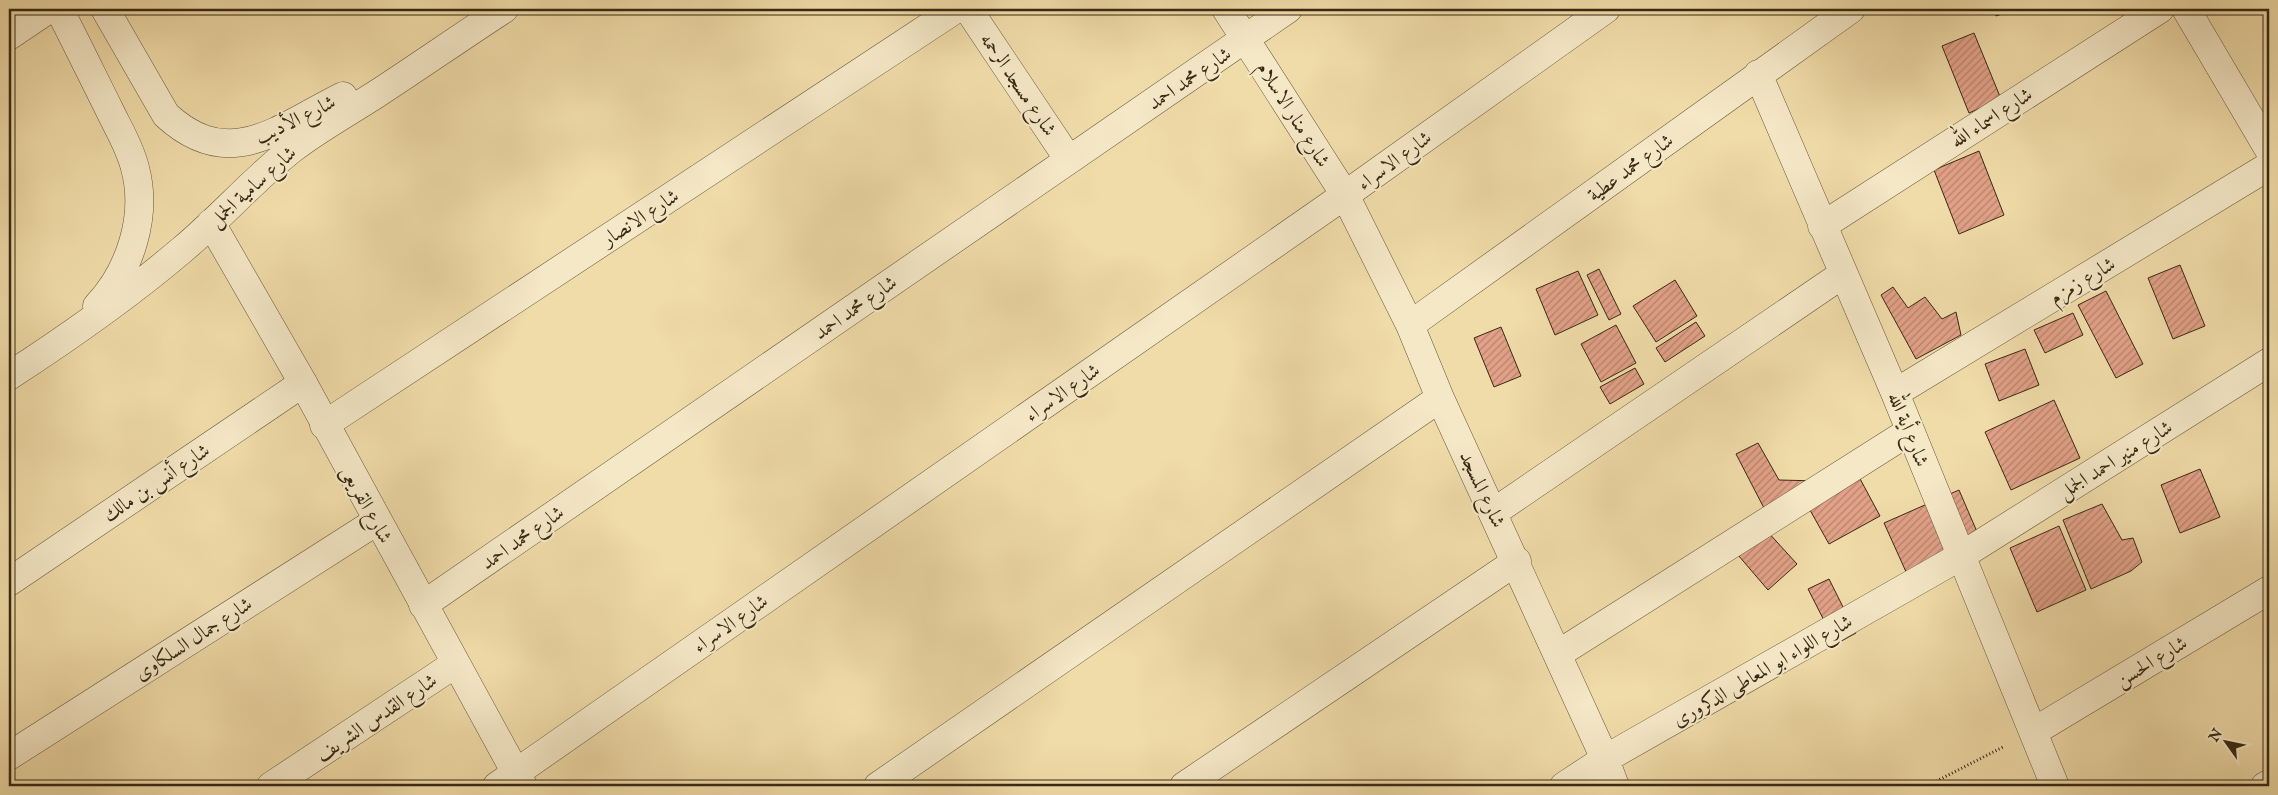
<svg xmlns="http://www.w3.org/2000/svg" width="2278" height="795" font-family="'IM FELL English',Amiri,serif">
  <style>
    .building { fill: url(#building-hatch); stroke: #372914 }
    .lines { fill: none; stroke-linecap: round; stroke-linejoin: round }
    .minor-casing { stroke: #655639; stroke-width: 29 }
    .tertiary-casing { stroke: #655639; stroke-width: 29 }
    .path { stroke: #372914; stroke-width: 3; stroke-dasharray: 1 2.5; stroke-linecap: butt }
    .minor { stroke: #f5e8c7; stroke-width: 28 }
    .tertiary { stroke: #f5e8c7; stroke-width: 28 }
    .labels { text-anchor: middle; stroke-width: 4; stroke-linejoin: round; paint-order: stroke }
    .street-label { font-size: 20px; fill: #372914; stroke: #f5e8c7 }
  </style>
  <defs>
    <pattern id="building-hatch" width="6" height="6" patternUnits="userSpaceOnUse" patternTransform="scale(1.25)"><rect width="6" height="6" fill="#e2a188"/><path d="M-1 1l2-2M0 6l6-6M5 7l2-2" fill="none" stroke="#b8836e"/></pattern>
  </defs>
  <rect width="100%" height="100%" fill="#f0dca9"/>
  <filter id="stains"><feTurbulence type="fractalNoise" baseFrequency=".004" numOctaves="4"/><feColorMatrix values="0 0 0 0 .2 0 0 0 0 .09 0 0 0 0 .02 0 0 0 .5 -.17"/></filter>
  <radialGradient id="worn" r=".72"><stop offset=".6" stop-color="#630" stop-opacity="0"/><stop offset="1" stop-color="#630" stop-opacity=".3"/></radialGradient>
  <!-- building -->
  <path class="building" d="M1993 9H2017L1996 16Z
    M1974 33 2001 99 1969 113 1942 46Z
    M1979 151 2004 215 1959 234 1934 170Z
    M2180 265 2205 326 2173 339 2148 278Z
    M1599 269 1621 314 1609 320 1587 275Z
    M1578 271 1598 315 1555 335 1536 289Z
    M1675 280 1697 316 1656 342 1633 306Z
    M1893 287 1908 308 1925 297 1942 319 1956 312 1961 335 1916 359 1881 295Z
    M2106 291 2143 364 2116 378 2078 305Z
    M2073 313 2083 335 2045 353 2034 330Z
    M1696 322 1705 336 1665 362 1656 348Z
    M1616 325 1636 363 1601 382 1581 344Z
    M1501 327 1521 376 1494 387 1474 338Z
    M2025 349 2039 385 1999 401 1985 364Z
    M1635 368 1644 384 1610 404 1600 387Z
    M2054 400 2080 458 2011 490 1985 432Z
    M1758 443 1779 480 1819 481 1765 510 1736 454Z
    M2200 469 2220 517 2180 533 2161 485Z
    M1858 475 1880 516 1829 544 1806 503Z
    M1959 490 1981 541 1907 574 1884 523Z
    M2102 504 2122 540 2133 538 2142 562 2131 571 2091 589 2063 520Z
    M2059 526 2086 590 2037 612 2010 548Z
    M1766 530 1797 564 1768 590 1738 555Z
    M1829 579 1856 633 1836 644 1808 589Z"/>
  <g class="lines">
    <defs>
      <path id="minor" d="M968 9 1069 160
        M1226 9 1345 195 1410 325 1440 398 1605 759 1615 786
        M2186 9 2269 150
        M9 36 49 9
        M1758 74 1895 393 2055 786
        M1822 226 2160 9
        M1410 325 1851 9
        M1895 393 2269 166
        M324 425 956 9
        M1494 512 1843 274
        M9 582 303 383
        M423 605 1288 9
        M1558 654 1910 431
        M2033 732 2269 590
        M9 756 377 521
        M271 786 455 664
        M497 786 1345 195 1606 9
        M878 786 1440 398
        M1184 786 1517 561
        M1564 786 1605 759 1961 556 2269 362
        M2265 786 2269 784"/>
      <path id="tertiary" d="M59 9C76 42 92 75 109 109 118 128 130 147 135 168 148 216 130 271 97 306
        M105 9 166 115C230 174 280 127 343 96
        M211 223 303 383 523 786
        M9 376C69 337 128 296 183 249 221 217 253 180 292 149 318 129 347 113 375 95 418 67 461 37 504 9"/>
    </defs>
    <!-- minor casing -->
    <use href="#minor" class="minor-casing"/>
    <!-- tertiary casing -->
    <use href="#tertiary" class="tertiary-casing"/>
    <!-- path -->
    <path class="path" d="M1927 786 2003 747"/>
    <!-- minor -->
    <use href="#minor" class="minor"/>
    <!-- tertiary -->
    <use href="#tertiary" class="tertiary"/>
  </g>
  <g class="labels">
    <!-- street labels -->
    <g class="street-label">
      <text transform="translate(1189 78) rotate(-34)" y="7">شارع محمد احمد</text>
      <text transform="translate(1019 84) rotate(56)" y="7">شارع مسجد الرحمه</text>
      <text transform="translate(1294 114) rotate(58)" y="7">شارع منار الاسلام</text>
      <text transform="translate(1991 117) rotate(-33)" y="7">شارع اسماء الله</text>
      <text transform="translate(295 119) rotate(-26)" y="7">شارع الأديب</text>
      <text transform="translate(1394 160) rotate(-36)" y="7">شارع الاسراء</text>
      <text transform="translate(1630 167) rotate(-36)" y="7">شارع محمد عطية</text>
      <text transform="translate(252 186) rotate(-42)" y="7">شارع سامية الجمل</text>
      <text transform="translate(640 217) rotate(-33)" y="7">شارع الانصار</text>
      <text transform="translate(2082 280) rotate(-31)" y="7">شارع زمزم</text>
      <text transform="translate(855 307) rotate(-35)" y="7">شارع محمد احمد</text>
      <text transform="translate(1062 392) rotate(-35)" y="7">شارع الاسراء</text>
      <text transform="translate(1909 429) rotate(68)" y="7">شارع أية الله</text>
      <text transform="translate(2115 459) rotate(-32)" y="7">شارع منير احمد الجمل</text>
      <text transform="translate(156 482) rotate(-34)" y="7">شارع أنس بن مالك</text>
      <text transform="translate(1483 489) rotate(65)" y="7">شارع المسجد</text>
      <text transform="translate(367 504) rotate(61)" y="7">شارع القريعى</text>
      <text transform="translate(522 537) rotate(-35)" y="7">شارع محمد احمد</text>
      <text transform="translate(730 623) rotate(-35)" y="7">شارع الاسراء</text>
      <text transform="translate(193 638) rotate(-33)" y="7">شارع جمال السلكاوى</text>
      <text transform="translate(2151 661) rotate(-31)" y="7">شارع الحسن</text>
      <text transform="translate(1762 670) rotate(-30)" y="7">شارع اللواء ابو المعاطى الدكرورى</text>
      <text transform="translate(376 717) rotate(-34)" y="7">شارع القدس الشريف</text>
    </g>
  </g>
  <!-- margin -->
  <rect width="2278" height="795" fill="none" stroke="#f0dca9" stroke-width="30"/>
  <rect x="10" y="10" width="2258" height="775" fill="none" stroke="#372914" stroke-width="2.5"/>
  <rect x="15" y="15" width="2248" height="765" fill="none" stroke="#372914"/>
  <!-- north arrow -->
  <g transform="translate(2226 742) rotate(303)" stroke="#f5e8c7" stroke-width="4" paint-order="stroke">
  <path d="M0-4L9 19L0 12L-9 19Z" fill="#372914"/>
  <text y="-8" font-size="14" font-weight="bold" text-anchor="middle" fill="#372914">N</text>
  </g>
  <rect width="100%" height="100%" filter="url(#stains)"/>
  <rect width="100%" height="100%" fill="url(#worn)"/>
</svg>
